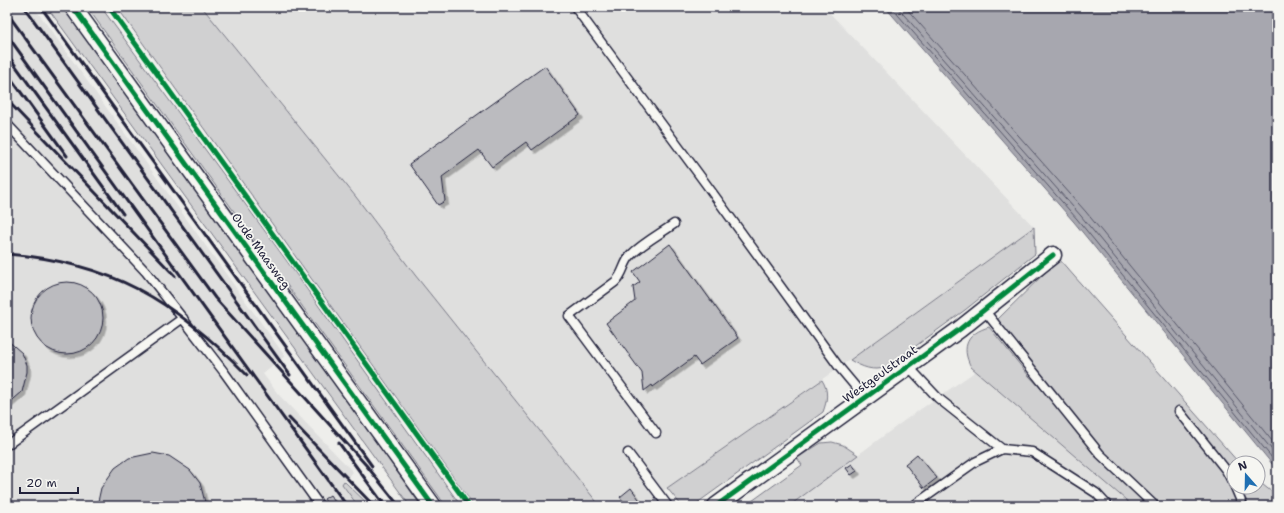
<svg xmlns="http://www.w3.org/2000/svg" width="1284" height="513" font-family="'Shantell Sans',sans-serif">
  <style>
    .built { fill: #dfdfde }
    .green { fill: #d0d0d1; stroke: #797986 }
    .water { fill: #a7a7af; stroke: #727281 }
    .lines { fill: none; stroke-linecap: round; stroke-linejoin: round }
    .shore { stroke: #575769; stroke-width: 1 }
    .building { fill: #bbbbbf; stroke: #22223b; filter: url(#shadow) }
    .lane-casing { stroke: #22223b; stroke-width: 11 }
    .street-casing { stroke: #22223b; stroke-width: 19 }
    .lane { stroke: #f6f6f2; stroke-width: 8 }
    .street { stroke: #f6f6f2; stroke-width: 16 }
    .rail { stroke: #22223b; stroke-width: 3 }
    .cycleway-casing { stroke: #f6f6f2; stroke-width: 8 }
    .cycleway { stroke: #00873e; stroke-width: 5 }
    .labels { text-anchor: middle; stroke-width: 3.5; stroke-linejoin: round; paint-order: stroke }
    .street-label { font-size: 12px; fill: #22223b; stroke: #f6f6f2 }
  </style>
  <defs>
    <filter id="shadow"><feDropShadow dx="3.5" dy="3.5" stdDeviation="0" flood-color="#0004"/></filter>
  </defs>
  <rect width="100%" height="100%" fill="#eeeeeb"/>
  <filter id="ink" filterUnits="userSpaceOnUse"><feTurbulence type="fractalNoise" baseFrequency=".025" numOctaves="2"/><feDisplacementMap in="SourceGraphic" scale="8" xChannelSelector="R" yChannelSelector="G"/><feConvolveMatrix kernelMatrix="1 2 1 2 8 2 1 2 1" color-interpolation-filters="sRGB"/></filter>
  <g filter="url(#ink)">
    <!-- built -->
    <path class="built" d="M7 7H34L285 356 263 374 278 394 353 472 342 484 358 506H7Z
      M202 7H824L1034 227 868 347 667 488 647 506H600L415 275 356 197Z
      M976 371 1133 506H789L905 420Z"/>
    <!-- green -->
    <path class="green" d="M47 7H68L179 159 421 506H410Z
      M87 7H101L286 260 461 506H446Z
      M117 7H202L356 197 415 275 600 506H474Z
      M1034 227 1035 254 965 310 887 367C873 372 862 367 850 360Z
      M1059 259 1239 463H1234V487H1258V481L1277 496V506H1133L971 367C960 346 968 333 989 327L1029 376 1085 435 997 320Z
      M822 380C829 391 827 401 823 412L693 506H682L667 488Z
      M832 442 843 445 858 455 789 506H745L802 465 797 458 821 443Z
      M344 481 370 506H358L342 484Z"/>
    <!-- water -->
    <path class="water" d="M885 7H1277V470L1074 222Z"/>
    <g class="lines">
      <!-- shore -->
      <path class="shore" d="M891 7 1077 219 1277 464
        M897 7 1081 216 1277 456
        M905 7 1086 212 1277 447"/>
    </g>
    <!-- building -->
    <path class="building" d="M545 66 580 115 532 150 526 142 492 167 479 150 442 177 445 201 438 205 409 164Z
      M670 244 738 338 700 365 694 357 653 387 652 385 644 391 642 373 606 323 635 301 633 287 640 282 633 272Z
      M31 318a36 36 0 1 1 72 0a36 36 0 1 1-72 0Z
      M7 340 22 353 27 365V372L22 392 7 405Z
      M153 453 169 456 190 470 200 483 206 506H97L101 488 115 468 129 458Z
      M917 454 937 478 924 488 905 464Z
      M852 464 857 471 851 475 846 468Z
      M631 488 644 506H627L620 497Z
      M330 495 337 505 336 506H329L324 499Z"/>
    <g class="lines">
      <defs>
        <path id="lane" d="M575 7 706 184 839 367 865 398
          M7 124 146 272 180 315 224 372 320 506
          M984 310 1100 454 1155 506
          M908 366 938 398 1002 449
          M1179 411 1226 470 1234 485
          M656 433 569 316 615 282C624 274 623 263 631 255 643 243 660 234 674 224
          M7 445 183 318
          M628 453 668 506
          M1235 487 1243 506
          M913 506 975 462 1002 449 1032 452 1096 493 1108 506"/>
        <path id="street" d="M73 7 433 506
          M716 506 960 329 1053 255"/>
      </defs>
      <!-- lane casing -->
      <use href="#lane" class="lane-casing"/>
      <!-- street casing -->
      <use href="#street" class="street-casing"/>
      <!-- lane -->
      <use href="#lane" class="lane"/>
      <!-- street -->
      <use href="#street" class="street"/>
      <!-- rail -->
      <path class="rail" d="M24 7 290 375
        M41 7 372 466
        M7 13 215 298 366 465 399 506
        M7 35 347 506
        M7 54 123 214
        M7 73 67 156
        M7 100 175 276
        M7 254C111 262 175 301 247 375
        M289 418 374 506
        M339 443 385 506"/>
      <defs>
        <path id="cycleway" d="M73 7 433 506
          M109 7 469 506
          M716 506 960 329 1053 255"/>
      </defs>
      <!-- cycleway casing -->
      <use href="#cycleway" class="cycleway-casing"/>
      <!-- cycleway -->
      <use href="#cycleway" class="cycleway"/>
    </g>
  </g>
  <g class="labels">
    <!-- street labels -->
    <g class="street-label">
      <text transform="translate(261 251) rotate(54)" y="4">Oude Maasweg</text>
      <text transform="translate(880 374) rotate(-36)" y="4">Westgeulstraat</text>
    </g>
  </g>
  <!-- margin -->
  <rect width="1284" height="513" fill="none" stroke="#f6f6f2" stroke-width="24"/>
  <rect x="12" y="12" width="1260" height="489" fill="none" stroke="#22223b" stroke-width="1.5" filter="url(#ink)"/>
  <!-- north arrow -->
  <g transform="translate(1246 475) rotate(340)"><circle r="19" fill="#f6f6f2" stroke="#a1a1a9"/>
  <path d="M0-3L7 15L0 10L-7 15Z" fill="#1f6fb2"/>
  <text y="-6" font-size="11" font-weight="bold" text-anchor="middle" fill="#22223b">N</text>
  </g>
  <!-- scale -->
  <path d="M20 487v6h58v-6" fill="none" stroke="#22223b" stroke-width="2"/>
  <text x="26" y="487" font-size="12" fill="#22223b" stroke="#f6f6f2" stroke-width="3" paint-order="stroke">20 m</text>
</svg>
